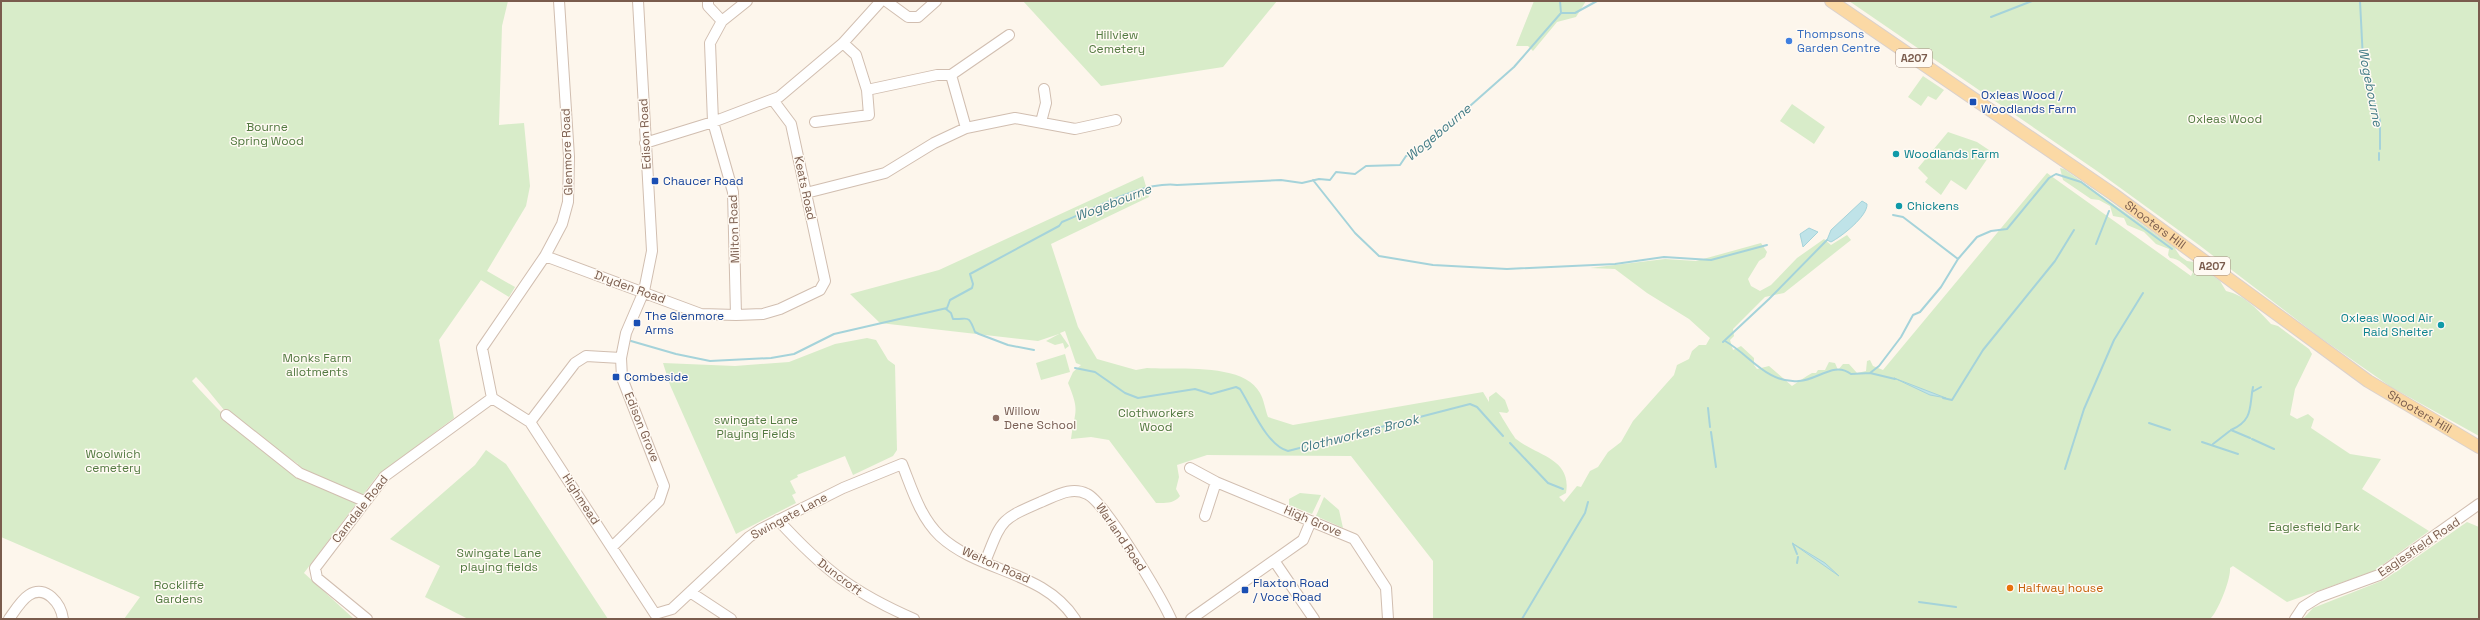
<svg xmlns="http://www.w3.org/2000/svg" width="2480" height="620" font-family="'Space Grotesk',sans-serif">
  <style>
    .green { fill: #d8ecc9; fill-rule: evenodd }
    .water { fill: #bfe3e8; stroke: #a5d3da }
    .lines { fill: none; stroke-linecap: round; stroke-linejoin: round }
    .stream { stroke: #a5d3da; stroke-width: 2 }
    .minor-casing { stroke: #d1beb0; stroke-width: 12 }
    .major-casing { stroke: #dad1cd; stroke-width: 14 }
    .minor { stroke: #fff; stroke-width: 10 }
    .major { stroke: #fbd9a5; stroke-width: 12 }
    .shop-dot { fill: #3f7fe0; stroke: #fffaf3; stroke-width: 1.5 }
    .transit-dot { fill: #1a4fb4; stroke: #fffaf3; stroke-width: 1.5 }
    .culture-dot { fill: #0f9aa8; stroke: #fffaf3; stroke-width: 1.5 }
    .education-dot { fill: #8d6e63; stroke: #fffaf3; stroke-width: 1.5 }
    .food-dot { fill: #e8710a; stroke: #fffaf3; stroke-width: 1.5 }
    .labels { text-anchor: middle; stroke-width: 3; stroke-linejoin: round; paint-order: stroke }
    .shield { fill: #fffaf3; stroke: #a28b7f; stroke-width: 1 }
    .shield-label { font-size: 11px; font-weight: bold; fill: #7a5c4d }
    .shop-label { font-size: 12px; fill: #366cbe; stroke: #fffaf3; text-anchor: start }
    .park-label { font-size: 12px; fill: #537a41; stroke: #fffaf3 }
    .transit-label { font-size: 12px; fill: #164399; stroke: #fffaf3; text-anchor: start }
    .street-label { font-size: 12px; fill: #7a5c4d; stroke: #fffaf3 }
    .culture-label { font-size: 12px; fill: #0d838f; stroke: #fffaf3; text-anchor: start }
    .education-label { font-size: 12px; fill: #785e54; stroke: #fffaf3; text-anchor: start }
    .food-label { font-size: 12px; fill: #c56008; stroke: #fffaf3; text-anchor: start }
    .water-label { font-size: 13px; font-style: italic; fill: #437c86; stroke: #fffaf3 }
  </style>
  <rect width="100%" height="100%" fill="#fdf6ec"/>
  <!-- green -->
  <path class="green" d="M1 1H508L502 26 499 125 524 123 530 186 526 206 487 271 515 287 509 297 481 280 439 340 454 418 377 476 304 573 354 619H124L140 597 1 537ZM196 377C212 393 224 413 241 427 259 441 279 451 298 464L289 470C252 444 222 415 192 381Z
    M1023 1H1277L1223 67 1101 86Z
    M1534 1H1586L1576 17 1557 22 1533 51 1528 46H1516Z
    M1849 1H2479V436L2391 387 2318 336 2199 245 2097 171Z
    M1923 76 1944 90 1936 100 1928 96 1921 106 1908 97Z
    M1792 104 1825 127 1814 144 1780 121Z
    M1948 132 1977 142 1992 152 1966 190 1951 180 1941 195 1925 182 1928 178 1918 168Z
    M2060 168 2064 169 2174 247 2180 256 2187 261 2194 262 2220 281 2226 291C2245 295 2259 311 2271 324L2278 326 2309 349 2312 354 2295 389 2290 415 2297 419 2308 414 2314 419 2311 428 2350 454 2381 459 2362 489 2429 531 2374 571 2287 602 2233 566 2230 568C2231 579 2218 612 2210 619H1433V561L1351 456 1207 455 1177 465 1179 477 1176 489 1180 496C1174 504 1164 503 1156 503L1109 440 1091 437 1071 439C1075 409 1080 412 1068 383L1073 372 1081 365 1076 363 1065 331 1060 333 1069 346 1065 349 1063 343 1055 345 1046 341 1059 334 1038 341 880 323 850 294 939 270 1143 176 1149 197 1051 244 1078 327 1097 359 1136 370 1147 368C1177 370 1244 362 1260 393 1264 400 1265 409 1268 417L1293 425 1483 392 1489 402V397L1496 392 1505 400 1509 411 1507 413 1499 412C1501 416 1514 437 1516 439 1537 456 1572 458 1566 493L1559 497 1564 502 1577 486 1581 487 1590 471 1598 467 1608 452 1621 442 1633 421 1674 375 1677 365 1689 359 1692 351 1699 345H1706L1710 338 1689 319 1647 293 1615 269 1590 268 1665 259 1696 261 1761 243 1767 252 1765 257 1759 261 1748 279 1751 286 1760 291 1771 285 1797 258 1824 239 1831 245 1847 235 1851 240 1784 293 1765 297 1733 329 1734 336 1730 340 1733 350 1741 346 1754 358V365L1757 369 1769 366 1792 386C1799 381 1805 377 1812 373H1816L1818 370H1825L1829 362 1835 363 1838 370 1843 364H1849L1857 373 1866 371 1867 361 1870 360 1873 366 1883 370 2047 173 2191 276 2193 272C2186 267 2179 258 2170 258L2168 255 2169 249 2156 244 2144 232 2127 225 2124 218 2113 216 2110 206 2099 200 2091 199 2063 180Z
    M867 338 876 340 888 360 895 365 897 450 893 456 853 475 845 456 797 475 798 477 790 481 796 493 792 495 796 503 736 534 670 385 663 363 735 366 789 362 835 344Z
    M1065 354 1070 372 1041 380 1036 363Z
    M486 450 506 464 608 619H468L425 597 440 566 390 539 475 465Z
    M1300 493 1321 495 1312 514 1289 505V499Z
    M1324 497 1339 510 1343 528 1316 516Z
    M2467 522 2479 527V619H2303L2313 608 2384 580Z"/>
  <!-- water -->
  <path class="water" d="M1862 201 1867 204C1868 216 1841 237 1831 242L1827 240 1831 230Z
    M1809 228 1818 232 1803 247 1800 234Z
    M1894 378 1946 398 1930 395Z
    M1792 543 1825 563 1839 576Z"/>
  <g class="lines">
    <!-- stream -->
    <path class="stream" d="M1560 1 1561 13
      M2360 1 2363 60 2380 121V149
      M1991 17 2032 1
      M2379 160V153
      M1313 180 1355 233 1379 256 1433 265 1507 269 1615 264 1664 257 1711 260 1767 245
      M1893 215 1903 217 1958 259
      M2096 244 2109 211
      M946 309 951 313 953 319C968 320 968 313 975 332L979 334 1008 345 1034 350
      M631 341 676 354 710 361 771 358 794 354 834 334 947 308 950 300 972 288 973 284 970 274 1059 226 1062 222C1094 209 1143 181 1177 185L1281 180 1302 183 1319 179 1330 180 1336 172 1355 174 1366 166 1400 165 1406 156 1418 152 1514 67 1561 13H1575L1597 1
      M1725 341C1750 355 1767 384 1799 381 1818 380 1834 361 1851 374L1870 373 1879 366 1901 337 1913 315 1920 312 1941 287 1958 259 1977 237 1991 231 2007 229 2049 178 2056 174 2081 182 2172 249
      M1723 342 1769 299 1827 240
      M1075 368 1095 372 1125 393 1138 398 1195 389 1211 394 1236 387 1240 389C1251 406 1267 446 1288 451L1470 404 1477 407 1503 436
      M1870 373 1895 379
      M2252 392 2261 387
      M1943 398 1952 400 1983 350 2055 261 2074 230
      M1708 408 1710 427
      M2149 423 2170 430
      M2231 430C2254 420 2249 406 2253 387
      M1711 432 1716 467
      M2252 439 2274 449
      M2202 442 2238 454
      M1510 443 1548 483 1563 489
      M2213 444 2231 430 2250 438
      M2065 469 2084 409 2114 340 2143 293
      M1793 544 1797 554
      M1797 563 1798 557
      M1919 602 1956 607
      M1522 619 1585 513 1588 502"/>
    <defs>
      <path id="minor" d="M708 1V6L722 21
        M886 1 908 17H918L936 1
        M843 43 856 55 867 90 937 75H951L966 128
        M951 75 1009 35
        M815 122 869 115 867 90
        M1041 122 1046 103 1044 89
        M645 143 713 122 779 97 843 43 881 1
        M806 193 885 173 934 143 966 128 1015 118 1075 129 1116 120
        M545 256 701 314 736 315 763 314 780 309 820 290 825 281 791 124 773 100
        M736 315 733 192 713 122 710 43 722 21 747 1
        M492 398 482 348 545 256 562 224 568 202 569 157 559 1
        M492 398 530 422 655 614
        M226 415 299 473 364 501
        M530 422 575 363 586 356 621 358
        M1190 468 1216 482 1354 539 1386 588 1388 619
        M1205 516 1216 482
        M778 520C823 569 852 592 914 619
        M612 547 659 501 664 486 622 378 621 358 626 333 644 291 652 251 638 1
        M985 562C1002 520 999 520 1041 502 1056 496 1071 486 1087 494 1105 502 1161 597 1171 619
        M1275 562 1314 619
        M690 592 731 619
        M655 614 672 609 749 537 761 529 843 488 902 464C912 489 920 517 940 536 980 573 1043 570 1075 619
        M9 619C14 612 21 600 29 595 46 584 61 604 63 619
        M367 619 317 578 315 568 385 476 492 398
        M1191 619 1303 540 1311 521
        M2295 619 2303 607 2319 597 2379 575 2479 504"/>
      <g id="major">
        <path id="s1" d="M1831 1 2113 194 2368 381 2479 447"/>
      </g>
    </defs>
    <!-- minor casing -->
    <use href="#minor" class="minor-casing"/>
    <!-- major casing -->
    <use href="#major" class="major-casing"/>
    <!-- minor -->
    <use href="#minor" class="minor"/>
    <!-- major -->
    <use href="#major" class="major"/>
  </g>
  <!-- markers -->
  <circle class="shop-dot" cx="1789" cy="41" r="4"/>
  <g class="transit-dot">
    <rect x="1969" y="98" width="8" height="8" rx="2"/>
    <rect x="651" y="177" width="8" height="8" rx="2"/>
    <rect x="633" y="319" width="8" height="8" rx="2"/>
    <rect x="612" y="373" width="8" height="8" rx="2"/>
    <rect x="1241" y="586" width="8" height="8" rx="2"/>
  </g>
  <g class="culture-dot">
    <circle cx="1896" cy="154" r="4"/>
    <circle cx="1899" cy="206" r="4"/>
    <circle cx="2441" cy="325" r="4"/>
  </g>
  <circle class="education-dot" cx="996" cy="418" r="4"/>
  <circle class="food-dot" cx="2010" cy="588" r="4"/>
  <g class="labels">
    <!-- shield labels -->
    <g class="shield">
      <rect x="1896" y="49" width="36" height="18" rx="3"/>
      <rect x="2194" y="257" width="36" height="18" rx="3"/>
    </g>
    <g class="shield-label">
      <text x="1914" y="62">A207</text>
      <text x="2212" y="270">A207</text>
    </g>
    <!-- shop labels -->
    <g class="shop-label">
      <text x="1797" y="38">Thompsons<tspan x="1797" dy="14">Garden Centre</tspan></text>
    </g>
    <!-- park labels -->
    <g class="park-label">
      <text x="1117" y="39">Hillview<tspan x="1117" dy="14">Cemetery</tspan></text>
      <text x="2225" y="123">Oxleas Wood</text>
      <text x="267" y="131">Bourne<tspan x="267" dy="14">Spring Wood</tspan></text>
      <text x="317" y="362">Monks Farm<tspan x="317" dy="14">allotments</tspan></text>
      <text x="1156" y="417">Clothworkers<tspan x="1156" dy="14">Wood</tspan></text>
      <text x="756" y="424">swingate Lane<tspan x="756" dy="14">Playing Fields</tspan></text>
      <text x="113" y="458">Woolwich<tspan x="113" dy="14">cemetery</tspan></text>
      <text x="2314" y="531">Eaglesfield Park</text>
      <text x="499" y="557">Swingate Lane<tspan x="499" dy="14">playing fields</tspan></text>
      <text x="179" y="589">Rockliffe<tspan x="179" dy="14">Gardens</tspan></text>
    </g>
    <!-- transit labels -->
    <g class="transit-label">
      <text x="1981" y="99">Oxleas Wood /<tspan x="1981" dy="14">Woodlands Farm</tspan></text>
      <text x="663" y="185">Chaucer Road</text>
      <text x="645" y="320">The Glenmore<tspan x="645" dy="14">Arms</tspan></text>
      <text x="624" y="381">Combeside</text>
      <text x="1253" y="587">Flaxton Road<tspan x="1253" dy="14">/ Voce Road</tspan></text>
    </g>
    <!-- street labels -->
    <g class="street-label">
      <text transform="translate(645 134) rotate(-93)" y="4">Edison Road</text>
      <text transform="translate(567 152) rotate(-92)" y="4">Glenmore Road</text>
      <text transform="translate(805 188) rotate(78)" y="4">Keats Road</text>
      <text dy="4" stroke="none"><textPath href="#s1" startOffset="394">Shooters Hill</textPath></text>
      <text transform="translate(734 229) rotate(-92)" y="4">Milton Road</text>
      <text transform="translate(630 287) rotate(20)" y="4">Dryden Road</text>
      <text dy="4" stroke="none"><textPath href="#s1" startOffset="718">Shooters Hill</textPath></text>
      <text transform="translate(642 427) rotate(68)" y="4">Edison Grove</text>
      <text transform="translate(581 499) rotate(57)" y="4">Highmead</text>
      <text transform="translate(360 509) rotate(-52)" y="4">Camdale Road</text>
      <text transform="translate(789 516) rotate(-28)" y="4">Swingate Lane</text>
      <text transform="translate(1313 521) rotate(23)" y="4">High Grove</text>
      <text transform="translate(1121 537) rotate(56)" y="4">Warland Road</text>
      <text transform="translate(2419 547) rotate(-34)" y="4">Eaglesfield Road</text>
      <text transform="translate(996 565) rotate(24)" y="4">Welton Road</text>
      <text transform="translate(840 577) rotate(37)" y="4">Duncroft</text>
    </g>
    <!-- culture labels -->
    <g class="culture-label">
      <text x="1904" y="158">Woodlands Farm</text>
      <text x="1907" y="210">Chickens</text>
      <text x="2433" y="322" text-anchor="end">Oxleas Wood Air<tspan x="2433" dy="14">Raid Shelter</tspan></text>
    </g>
    <!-- education labels -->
    <g class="education-label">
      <text x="1004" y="415">Willow<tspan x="1004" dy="14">Dene School</tspan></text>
    </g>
    <!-- food labels -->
    <g class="food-label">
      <text x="2018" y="592">Halfway house</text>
    </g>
    <!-- water labels -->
    <g class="water-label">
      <text transform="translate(2371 87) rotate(79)" y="5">Wogebourne</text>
      <text transform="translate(1438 132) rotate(-40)" y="5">Wogebourne</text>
      <text transform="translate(1113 202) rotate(-21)" y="5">Wogebourne</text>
      <text transform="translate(1359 433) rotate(-14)" y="5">Clothworkers Brook</text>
    </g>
  </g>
  <!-- border -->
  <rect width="2480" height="620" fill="none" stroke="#7a5c4d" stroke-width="4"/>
</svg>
